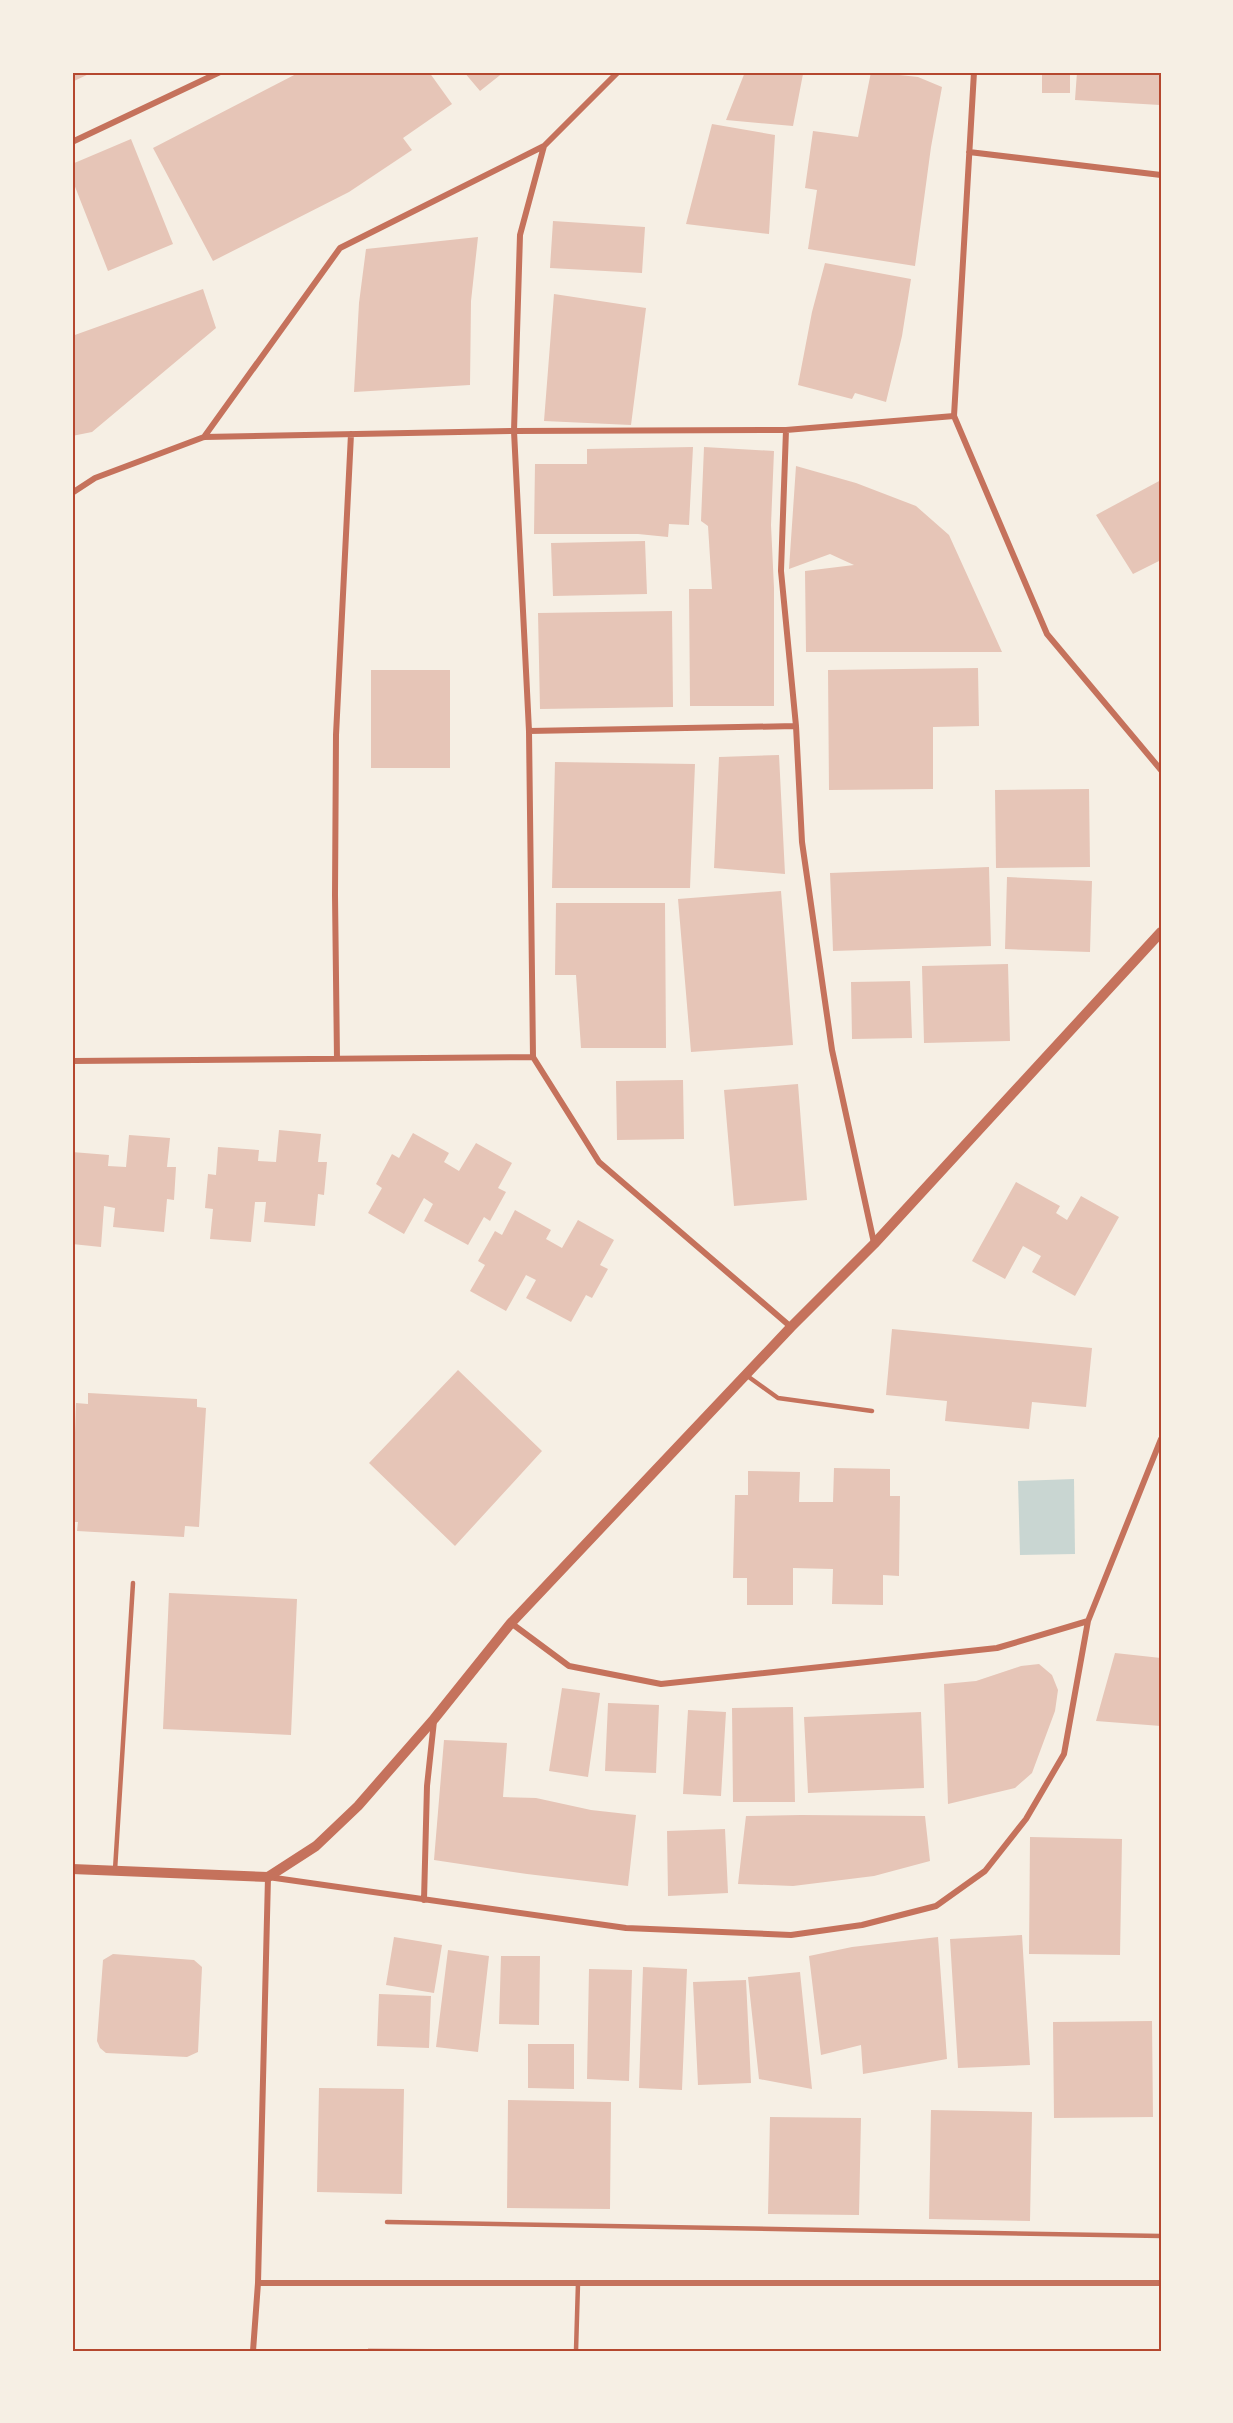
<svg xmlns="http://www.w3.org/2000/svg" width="1233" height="2423" font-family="Karla,sans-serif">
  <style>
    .water { fill: #c9d6d2 }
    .building { fill: #e6c5b7 }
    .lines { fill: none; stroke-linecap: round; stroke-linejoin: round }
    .service { stroke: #c5725c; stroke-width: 4.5 }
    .minor { stroke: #c5725c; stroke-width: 6 }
    .tertiary { stroke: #c5725c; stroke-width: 10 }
    .neatline { fill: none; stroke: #b5482f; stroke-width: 2 }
  </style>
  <rect width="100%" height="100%" fill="#f6efe4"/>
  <!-- water -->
  <path class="water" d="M1074 1479 1075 1554 1020 1555 1018 1481Z"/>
  <!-- building -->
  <path class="building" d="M72 72H93L72 82Z
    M300 72H429L452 104 403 138 412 150 349 192 213 261 153 148Z
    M464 72H504L480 91Z
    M745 72 803 74 793 126 726 120Z
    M871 72 918 77 942 87 931 147 915 266 808 249 817 190 805 188 813 131 858 137Z
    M1042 72H1070V93H1042Z
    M1077 72H1161L1160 105 1075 100Z
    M712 124 775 135 769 234 686 224Z
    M131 139 173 244 108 271 72 179V164Z
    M553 221 645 227 642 273 550 268Z
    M478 237 471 301 470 385 354 392 359 303 366 249Z
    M825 263 911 279 902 336 886 402 855 393 852 399 798 385 812 312Z
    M203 289 216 328 92 432 72 436V336Z
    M554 294 646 308 631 425 544 421Z
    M693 447 689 525 669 524 668 537 638 534H534L535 464H587V449Z
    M704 447 774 451 771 525 774 588V706H690L689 589H712L708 526 701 521Z
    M796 466 856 483 916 506 949 535 1002 652H806L805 571 854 565 830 554 789 569Z
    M1161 480V560L1133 574 1096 515Z
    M645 541 647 594 553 596 551 543Z
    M672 611 673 707 540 709 538 613Z
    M978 668 979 726 933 727V789L829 790 828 670Z
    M371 670H450V768H371Z
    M779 755 785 874 714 868 719 757Z
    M555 762 695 764 690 888H552Z
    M1089 789 1090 867 996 868 995 790Z
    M989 867 991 946 833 951 830 873Z
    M1007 877 1092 881 1090 952 1005 949Z
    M781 891 793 1045 691 1052 678 899Z
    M556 903H665L666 1048H581L576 975H555Z
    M1008 964 1010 1041 924 1043 922 966Z
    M910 981 912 1038 852 1039 851 982Z
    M683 1080 684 1139 617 1140 616 1081Z
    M798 1084 807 1200 734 1206 724 1090Z
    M279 1130 321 1134 318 1162H327L324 1195 318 1194 315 1226 264 1222 266 1202H255L251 1242 210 1239 213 1209 205 1208 208 1174 216 1175 218 1147 259 1150 258 1161 276 1162Z
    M413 1133 449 1153 444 1162 459 1171 476 1143 512 1163 498 1188 506 1192 490 1221 484 1217 468 1245 424 1221 433 1204 424 1198 404 1234 368 1213 382 1188 376 1184 392 1154 399 1158Z
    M129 1135 170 1138 167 1167H176L174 1200 167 1199 164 1232 113 1227 115 1208 104 1206 101 1247 72 1244V1152L109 1155 108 1166 126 1167Z
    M1016 1182 1060 1206 1056 1213 1067 1220 1081 1196 1119 1217 1075 1296 1032 1272 1041 1256 1023 1246 1005 1279 972 1261Z
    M515 1210 551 1230 546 1239 562 1248 578 1220 614 1240 600 1265 608 1269 592 1298 586 1295 571 1322 526 1298 536 1280 526 1275 506 1311 470 1291 485 1265 478 1261 495 1231 502 1235Z
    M892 1329 1092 1348 1086 1407 1032 1402 1029 1429 945 1421 947 1401 886 1395Z
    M458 1370 542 1451 455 1546 369 1463Z
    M88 1393 197 1399V1407L206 1408 199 1527 185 1526 184 1537 77 1531 78 1522H72L76 1403 88 1404Z
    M834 1468 890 1469V1496H900L899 1576 883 1575V1605L832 1604 833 1569 793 1568V1605H747V1578H733L735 1495H748V1471L800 1472 799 1502H833Z
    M169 1593 297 1599 291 1735 163 1729Z
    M1115 1653 1161 1658V1726L1096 1721Z
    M1039 1664 1052 1675 1058 1690 1055 1711 1032 1773 1015 1788 948 1804 944 1684 976 1681 1021 1666Z
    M562 1688 600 1693 588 1777 549 1771Z
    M608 1703 659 1705 656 1773 605 1771Z
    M793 1707 795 1802H733L732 1708Z
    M688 1710 726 1712 721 1796 683 1794Z
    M921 1712 924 1788 808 1793 804 1717Z
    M444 1740 507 1743 503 1797 536 1798 591 1810 636 1815 628 1886 527 1874 434 1860Z
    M801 1815 925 1816 930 1861 874 1876 793 1886 738 1884 746 1816Z
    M725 1829 728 1893 668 1896 667 1831Z
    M1030 1837 1122 1839 1120 1955 1029 1954Z
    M1022 1935 1030 2065 958 2068 950 1939Z
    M394 1937 442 1945 434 1993 386 1985Z
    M938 1937 947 2059 863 2074 861 2045 821 2055 809 1956 852 1947Z
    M448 1950 489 1956 478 2052 436 2047Z
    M113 1954 194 1960 202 1967 198 2052 187 2057 106 2053 100 2048 97 2041 103 1960Z
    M501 1956H540L539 2025 499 2024Z
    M643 1967 687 1969 682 2090 639 2088Z
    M589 1969 632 1970 629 2081 587 2079Z
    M800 1972 812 2089 759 2079 748 1977Z
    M746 1980 751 2083 698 2085 693 1982Z
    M379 1994 431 1996 429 2048 377 2046Z
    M1152 2021 1153 2117 1054 2118 1053 2022Z
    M528 2044H574V2089L528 2088Z
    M319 2088 404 2089 402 2194 317 2192Z
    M508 2100 611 2102 610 2209 507 2208Z
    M931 2110 1032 2112 1030 2221 929 2219Z
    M770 2117 861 2118 859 2215 768 2214Z
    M368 2348 434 2349V2351H368Z"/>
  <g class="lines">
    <!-- service -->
    <path class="service" d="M746 1375 778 1398 872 1411
      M115 1870 133 1583
      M387 2222 1161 2236
      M576 2351 578 2283"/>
    <!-- minor -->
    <path class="minor" d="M618 72 544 146 520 235 514 431 529 731 533 1057 599 1162 791 1327
      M974 72 954 416 1047 634 1161 770
      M72 142 220 72
      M969 152 1161 175
      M786 430 781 571 796 726 802 842 832 1050 874 1243
      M204 437 340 248 544 146
      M72 493 95 478 204 437 514 431 786 430 954 416
      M529 731 796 726
      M337 1059 335 895 336 735 351 434
      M72 1061 533 1057
      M511 1623 569 1666 661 1684 997 1648 1088 1621
      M424 1900 427 1786 434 1721
      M258 2283H1161
      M253 2351 258 2283 268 1877 626 1928 791 1935 862 1925 936 1906 985 1871 1026 1819 1064 1754 1088 1621 1161 1439"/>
    <!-- tertiary -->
    <path class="tertiary" d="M72 1869 268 1877 316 1846 358 1806 434 1719 511 1623 791 1327 874 1244 1161 932"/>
  </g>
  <!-- border -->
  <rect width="1233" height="2423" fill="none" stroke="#f6efe4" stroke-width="147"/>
  <rect x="74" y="74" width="1086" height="2276" class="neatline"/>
</svg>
